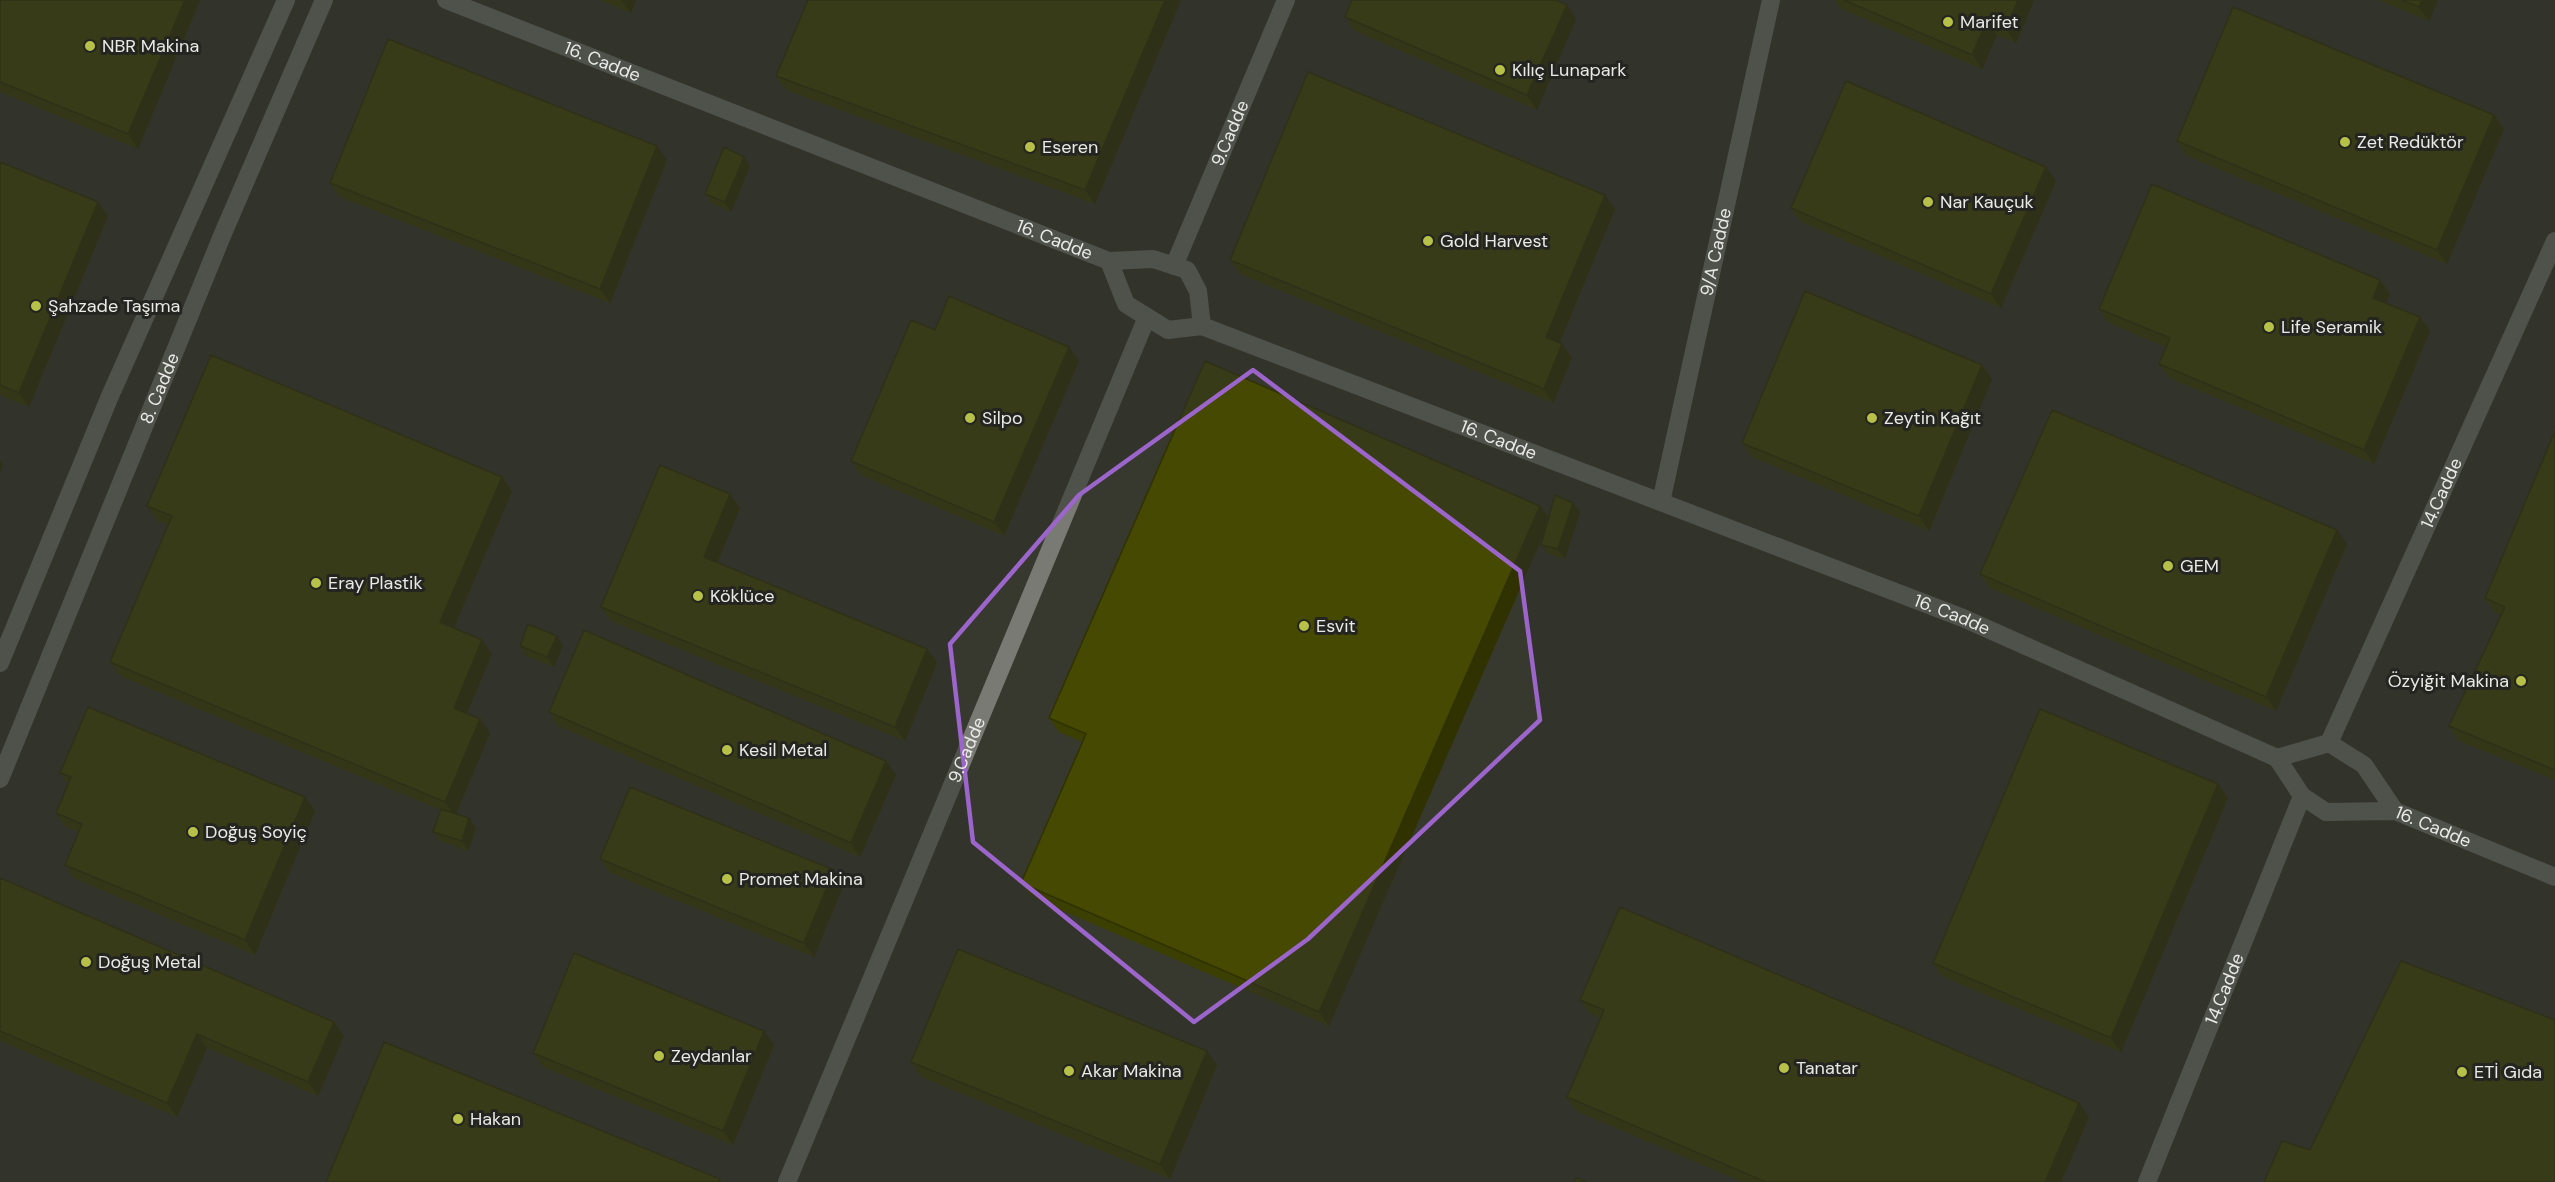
<svg xmlns="http://www.w3.org/2000/svg" width="2555" height="1182" font-family="'DM Sans',sans-serif">
  <style>
    .built { fill: #38392e }
    .lines { fill: none; stroke-linecap: round; stroke-linejoin: round }
    .minor { stroke: #797a74; stroke-width: 18 }
    .wall { fill: #3b3f01 }
    .shaded-wall { fill: #303301 }
    .building { fill: #454901; stroke: #303301; stroke-width: 1.5 }
    .marked { fill: none; stroke: #9c65cb; stroke-width: 4.5; stroke-linejoin: round }
    .poi-dot { fill: #b7c147; stroke: #242520; stroke-width: 2 }
    .labels { text-anchor: middle; stroke-width: 6; stroke-linejoin: round; paint-order: stroke }
    .poi-label { font-size: 18px; fill: #e9e9e6; stroke: #242520; text-anchor: start }
    .street-label { font-size: 18px; fill: #e9e9e6; stroke: #242520 }
  </style>
  <rect width="100%" height="100%" fill="#2e2f29"/>
  <!-- built -->
  <path class="built" d="M0 0H2555V1182H0Z"/>
  <g class="lines">
    <!-- minor -->
    <g class="minor">
      <path id="s1" d="M446 0 1109 261 1126 304 1168 330 1202 326 1963 618 2277 758 2302 796 2326 812 2395 811 2555 877"/>
      <path d="M1109 261 1153 259 1187 270 1198 291 1202 326"/>
      <path id="s2" d="M1174 266 1286 0"/>
      <path id="s3" d="M1661 502 1771 0"/>
      <path d="M0 663 110 396 286 0"/>
      <path id="s4" d="M2329 743 2555 241"/>
      <path d="M2277 758 2329 743 2364 765 2395 811"/>
      <path id="s5" d="M0 779 224 231 324 0"/>
      <path id="s6" d="M787 1182 1147 317"/>
      <path id="s7" d="M2147 1182 2302 796"/>
    </g>
  </g>
  <!-- wall -->
  <path class="wall" d="M0 0H200L138 149 0 92Z
    M600 0H636L631 13Z
    M808 0H1181L1095 204 786 90 776 76Z
    M1835 0H2034L2016 43 1997 35 1982 69 1841 9Z
    M2379 0H2438L2429 21Z
    M1567 5 1576 19 1537 110 1355 31 1345 17Z
    M2504 129 2447 264 2187 156 2177 141Z
    M667 160 610 303 340 197 330 183Z
    M0 162 108 216 29 407 0 395Z
    M750 166 731 212 712 203 705 194Z
    M2046 167 2056 181 2001 308 1801 222 1791 208Z
    M1615 209 1560 342 1562 344 1572 358 1553 403 1240 274 1230 260Z
    M2380 280 2390 294 2386 303 2420 317 2430 331 2374 464 2169 378 2159 364 2166 347 2109 323 2099 309Z
    M935 330 1079 361 1004 536 861 475 851 461Z
    M1992 379 1929 531 1752 457 1742 443Z
    M2555 431V780L2459 741 2449 726 2501 615 2495 613 2485 598Z
    M502 477 512 491 454 628 482 640 492 654 467 713 480 719 490 733 456 814 476 828 468 851 440 841 433 832 440 810 120 676 110 662 168 525 157 520 147 506Z
    M1573 503 1580 512 1565 559 1548 554 1541 545 1545 530 1329 1026 1031 897 1021 883 1083 742 1059 732 1049 718 1540 506 1549 518Z
    M740 508 717 563 927 649 937 663 905 741 611 621 601 607Z
    M2347 544 2276 711 1990 588 1980 574Z
    M557 636 563 646 554 667 526 656 520 646Z
    M549 712 896 775 860 857 558 726Z
    M60 773 305 797 315 811 255 955 75 879 65 865 79 832 66 827 56 813 68 784Z
    M2218 784 2228 798 2121 1052 1943 977 1933 963Z
    M600 859 844 884 814 957 610 873Z
    M0 878 344 1036 318 1096 207 1048 177 1117 0 1041Z
    M1580 1000 2089 1117 2061 1182H1742L1576 1111 1567 1097 1600 1018 1590 1014Z
    M764 1031 774 1045 733 1145 543 1067 533 1053Z
    M911 1062 1217 1065 1170 1179 921 1077Z"/>
  <!-- shaded-wall -->
  <path class="shaded-wall" d="M185 0H200L138 149 128 134Z
    M622 0H636L631 13Z
    M1165 0H1181L1095 204 1085 190Z
    M2018 0H2034L2016 43 2006 29Z
    M2422 0H2438L2429 21 2419 7Z
    M1567 5 1576 19 1537 110 1527 95Z
    M1987 21 1997 35 1982 69 1972 55Z
    M2494 115 2504 129 2447 264 2437 250Z
    M657 146 667 160 610 303 600 289Z
    M744 157 750 166 731 212 725 202Z
    M2046 167 2056 181 2001 308 1991 294Z
    M1605 195 1615 209 1556 351 1546 337Z
    M98 202 108 216 29 407 19 393Z
    M2380 280 2390 294 2382 312 2373 298Z
    M2420 317 2430 331 2374 464 2364 450Z
    M1562 344 1572 358 1553 403 1544 389Z
    M1069 347 1079 361 1004 536 994 522Z
    M1982 365 1992 379 1929 531 1919 516Z
    M0 460 3 465 0 473Z
    M502 477 512 491 450 637 440 622Z
    M730 494 740 508 714 571 704 557Z
    M1573 503 1580 512 1565 559 1558 549Z
    M1540 506 1550 520 1329 1026 1319 1012Z
    M2337 530 2347 544 2276 711 2266 697Z
    M557 636 563 646 554 667 547 657Z
    M482 640 492 654 463 722 454 708Z
    M927 649 937 663 905 741 895 727Z
    M480 719 490 733 455 816 445 802Z
    M886 761 896 775 860 857 851 843Z
    M2218 784 2228 798 2121 1052 2111 1038Z
    M305 797 315 811 255 955 245 940Z
    M469 818 476 828 468 851 462 841Z
    M834 870 844 884 814 957 804 943Z
    M334 1022 344 1036 318 1096 308 1082Z
    M764 1031 774 1045 733 1145 723 1131Z
    M197 1034 207 1048 177 1117 167 1103Z
    M1207 1051 1217 1065 1170 1179 1160 1164Z
    M2079 1103 2089 1117 2061 1182H2045Z"/>
  <!-- building -->
  <path class="building" d="M0 0H185L128 134 0 82Z
    M808 0H1165L1085 190 776 76Z
    M1352 0H1556L1567 5 1527 95 1345 17Z
    M1844 0H2018L2006 29 1987 21 1972 55Z
    M2402 0H2422L2419 7Z
    M2233 7 2494 115 2437 250 2177 141Z
    M388 39 657 146 600 289 330 183Z
    M1308 72 1605 195 1546 337 1562 344 1544 389 1230 260Z
    M1846 81 2046 167 1991 294 1791 208Z
    M724 147 744 157 725 202 705 194Z
    M0 162 98 202 19 393 0 385Z
    M2152 184 2380 280 2373 298 2420 317 2364 450 2159 364 2170 338 2099 309Z
    M1805 291 1982 365 1919 516 1742 443Z
    M949 296 1069 347 994 522 851 461 911 320 935 330Z
    M211 355 502 477 440 622 482 640 454 708 480 719 445 802 110 662 172 516 147 506Z
    M1205 361 1540 506 1319 1012 1021 883 1086 734 1049 718Z
    M2052 410 2337 530 2266 697 1980 574Z
    M2555 431V770L2449 726 2505 607 2485 598Z
    M660 465 730 494 704 557 927 649 895 727 601 607Z
    M1555 495 1573 503 1558 549 1541 545Z
    M528 624 557 636 547 657 520 646Z
    M584 630 886 761 851 843 549 712Z
    M88 707 305 797 245 940 65 865 82 824 56 813 71 777 60 773Z
    M2040 709 2218 784 2111 1038 1933 963Z
    M630 787 834 870 804 943 600 859Z
    M441 809 469 818 462 841 433 832Z
    M0 878 334 1022 308 1082 197 1034 167 1103 0 1031Z
    M1620 907 2079 1103 2045 1182H1766L1567 1097 1604 1010 1580 1000Z
    M958 949 1207 1051 1160 1164 911 1062Z
    M574 953 764 1031 723 1131 533 1053Z
    M2401 961 2555 1020V1182H2264L2282 1141 2310 1150Z
    M384 1042 720 1179 718 1182H326Z
    M1576 1178 1587 1182H1574Z"/>
  <!-- marked area -->
  <path d="M0 0H2555V1182H0ZM1253 370 1520 571 1540 720 1308 939 1194 1022 973 842 950 644 1079 495Z" fill="#2e2f29" fill-opacity=".55" fill-rule="evenodd"/>
  <path class="marked" d="M1253 370 1520 571 1540 720 1308 939 1194 1022 973 842 950 644 1079 495Z"/>
  <!-- markers -->
  <g class="poi-dot">
    <circle cx="1948" cy="22" r="6"/>
    <circle cx="90" cy="46" r="6"/>
    <circle cx="1500" cy="70" r="6"/>
    <circle cx="2345" cy="142" r="6"/>
    <circle cx="1030" cy="147" r="6"/>
    <circle cx="1928" cy="202" r="6"/>
    <circle cx="1428" cy="241" r="6"/>
    <circle cx="36" cy="306" r="6"/>
    <circle cx="2269" cy="327" r="6"/>
    <circle cx="970" cy="418" r="6"/>
    <circle cx="1872" cy="418" r="6"/>
    <circle cx="2168" cy="566" r="6"/>
    <circle cx="316" cy="583" r="6"/>
    <circle cx="698" cy="596" r="6"/>
    <circle cx="1304" cy="626" r="6"/>
    <circle cx="2521" cy="681" r="6"/>
    <circle cx="727" cy="750" r="6"/>
    <circle cx="193" cy="832" r="6"/>
    <circle cx="727" cy="879" r="6"/>
    <circle cx="86" cy="962" r="6"/>
    <circle cx="659" cy="1056" r="6"/>
    <circle cx="1784" cy="1068" r="6"/>
    <circle cx="1069" cy="1071" r="6"/>
    <circle cx="2462" cy="1072" r="6"/>
    <circle cx="458" cy="1119" r="6"/>
  </g>
  <g class="labels">
    <!-- poi labels -->
    <g class="poi-label">
      <text x="1960" y="28">Marifet</text>
      <text x="102" y="52">NBR Makina</text>
      <text x="1512" y="76">Kılıç Lunapark</text>
      <text x="2357" y="148">Zet Redüktör</text>
      <text x="1042" y="153">Eseren</text>
      <text x="1940" y="208">Nar Kauçuk</text>
      <text x="1440" y="247">Gold Harvest</text>
      <text x="48" y="312">Şahzade Taşıma</text>
      <text x="2281" y="333">Life Seramik</text>
      <text x="982" y="424">Silpo</text>
      <text x="1884" y="424">Zeytin Kağıt</text>
      <text x="2180" y="572">GEM</text>
      <text x="328" y="589">Eray Plastik</text>
      <text x="710" y="602">Köklüce</text>
      <text x="1316" y="632">Esvit</text>
      <text x="2509" y="687" text-anchor="end">Özyiğit Makina</text>
      <text x="739" y="756">Kesil Metal</text>
      <text x="205" y="838">Doğuş Soyiç</text>
      <text x="739" y="885">Promet Makina</text>
      <text x="98" y="968">Doğuş Metal</text>
      <text x="671" y="1062">Zeydanlar</text>
      <text x="1796" y="1074">Tanatar</text>
      <text x="1081" y="1077">Akar Makina</text>
      <text x="2474" y="1078">ETİ Gıda</text>
      <text x="470" y="1125">Hakan</text>
    </g>
    <!-- street labels -->
    <g class="street-label">
      <text dy="6" stroke="none"><textPath href="#s1" startOffset="168">16. Cadde</textPath></text>
      <text dy="6" stroke="none"><textPath href="#s2" startOffset="144">9.Cadde</textPath></text>
      <text dy="6" stroke="none"><textPath href="#s1" startOffset="654">16. Cadde</textPath></text>
      <text dy="6" stroke="none"><textPath href="#s3" startOffset="256">9/A Cadde</textPath></text>
      <text dy="6" stroke="none"><textPath href="#s5" startOffset="422">8. Cadde</textPath></text>
      <text dy="6" stroke="none"><textPath href="#s1" startOffset="1160">16. Cadde</textPath></text>
      <text dy="6" stroke="none"><textPath href="#s4" startOffset="274">14.Cadde</textPath></text>
      <text dy="6" stroke="none"><textPath href="#s1" startOffset="1646">16. Cadde</textPath></text>
      <text dy="6" stroke="none"><textPath href="#s6" startOffset="468">9.Cadde</textPath></text>
      <text dy="6" stroke="none"><textPath href="#s1" startOffset="2186">16. Cadde</textPath></text>
      <text dy="6" stroke="none"><textPath href="#s7" startOffset="208">14.Cadde</textPath></text>
    </g>
  </g>
</svg>
